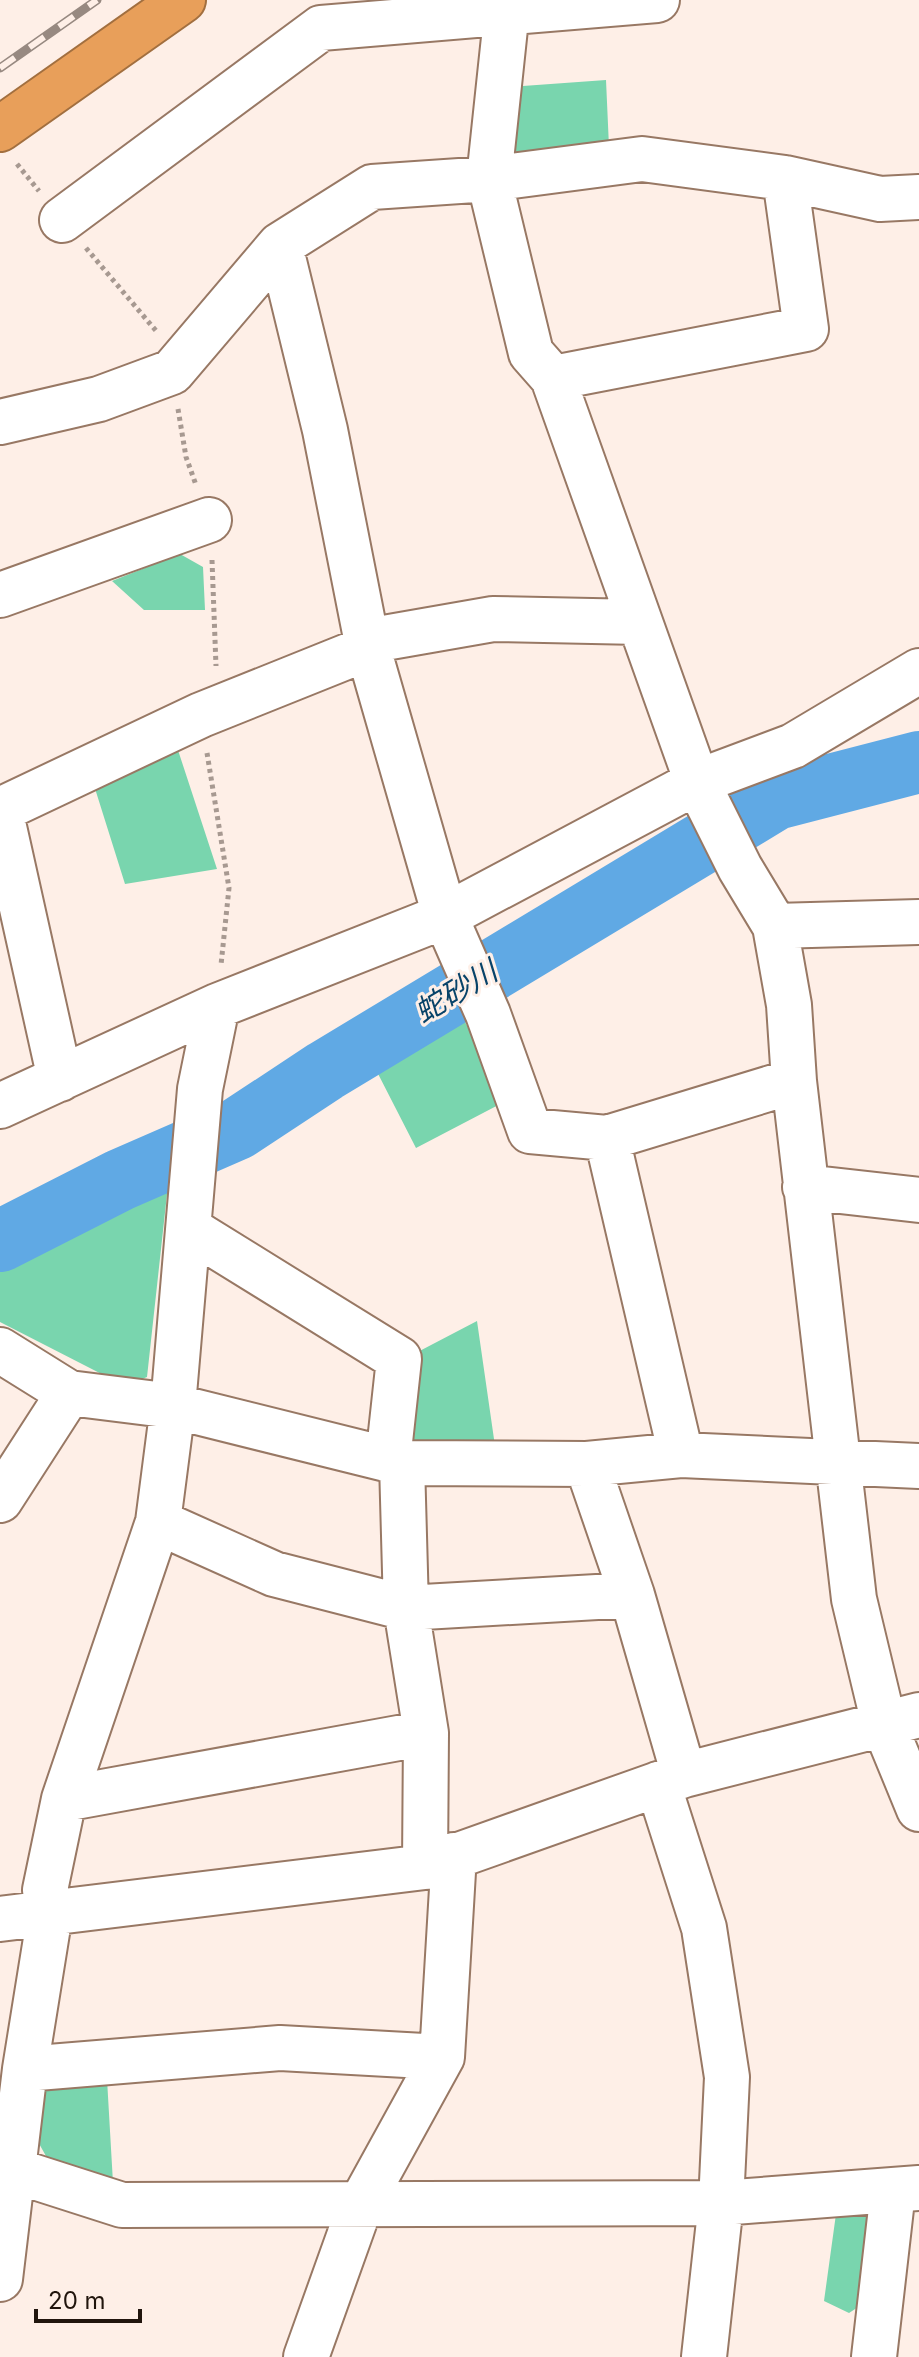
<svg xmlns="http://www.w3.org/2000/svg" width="919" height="2357" font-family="Inter,'Noto Sans JP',sans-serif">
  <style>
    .green { fill: #79d5ae }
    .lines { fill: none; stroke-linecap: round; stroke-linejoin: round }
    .river { stroke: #60a9e4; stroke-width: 62 }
    .minor-casing { stroke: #987864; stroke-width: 48 }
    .highway-casing { stroke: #a26f3f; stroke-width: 48 }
    .path { stroke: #a79991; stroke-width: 5; stroke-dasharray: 4 4; stroke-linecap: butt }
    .minor { stroke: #fff; stroke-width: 44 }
    .highway { stroke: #e89f5a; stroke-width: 44 }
    .rail-casing { stroke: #978981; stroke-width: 9 }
    .rail { stroke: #feefe7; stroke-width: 6; stroke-dasharray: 18; stroke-linecap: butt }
    .labels { text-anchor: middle; stroke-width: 6; stroke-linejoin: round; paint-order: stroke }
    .water-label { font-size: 30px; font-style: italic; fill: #084369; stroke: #feefe7 }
  </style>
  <rect width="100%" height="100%" fill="#feefe7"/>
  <!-- green -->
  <path class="green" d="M606 80 609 147 520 160 502 140 509 87Z
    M180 554 203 567 205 610H144L112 581Z
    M175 741 217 869 125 884 92 779Z
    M463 1018 506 1101 416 1148 373 1064Z
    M168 1185 147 1377 125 1386 0 1322V1272Z
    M477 1321 495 1446 412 1444 410 1356Z
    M52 2076 107 2079 113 2183 51 2165 37 2140 32 2097Z
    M883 2212 875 2296 849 2313 824 2301 836 2214Z"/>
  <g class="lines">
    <!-- river -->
    <path class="river" d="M0 1241 120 1180 237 1129 325 1071 776 799 919 762"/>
    <defs>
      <path id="minor" d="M508 0 489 179 531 353 553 378 697 782 740 868 775 926 789 1005 794 1081 854 1599 884 1724 919 1809
        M62 220 321 28 657 0
        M280 245 325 430 368 648 445 916 488 1014 530 1131 607 1138 794 1081
        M553 378 806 329 785 178
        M0 422 99 399 172 372 280 245 372 187 489 179 642 159 785 178 880 199 919 197
        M0 595 209 520
        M367 641 493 619 640 622
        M0 809 60 1079
        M0 810 201 715 368 648
        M775 926 919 922
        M0 1106 217 1006 445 916 697 782 793 746 919 671
        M607 1138 681 1455
        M805 1187 919 1200
        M189 1229 399 1359 388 1460
        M0 1350 69 1393 173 1406 402 1463 587 1464 681 1455 919 1466
        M402 1463 406 1608 426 1733 425 1867
        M587 1464 632 1595 684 1775
        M0 1500 69 1393
        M158 1522 274 1574 406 1608 632 1595
        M658 1784 704 1928 727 2077 721 2203 704 2357
        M64 1799 426 1733
        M0 1919 425 1867 684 1775 919 1715
        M25 2069 280 2048 442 2057
        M16 2171 122 2205 721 2203 919 2188
        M0 2279 25 2069 50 1914 45 1890 64 1799 158 1522 173 1406 200 1089 217 1006
        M306 2357 360 2206 442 2057 454 1855
        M874 2357 893 2191"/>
      <path id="highway" d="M0 129 183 0"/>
    </defs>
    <!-- minor casing -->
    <use href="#minor" class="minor-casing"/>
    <!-- highway casing -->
    <use href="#highway" class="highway-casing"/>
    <!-- path -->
    <path class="path" d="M17 164 39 191
      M86 248 157 332
      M178 409 186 457 196 485
      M212 560 216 666
      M207 753 229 888 221 965"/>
    <!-- minor -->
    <use href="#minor" class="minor"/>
    <!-- highway -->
    <use href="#highway" class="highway"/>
    <defs>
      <path id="rail" d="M0 68 97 0"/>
    </defs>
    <!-- rail casing -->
    <use href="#rail" class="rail-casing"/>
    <!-- rail -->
    <use href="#rail" class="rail"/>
  </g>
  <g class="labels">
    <!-- water labels -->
    <g class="water-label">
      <text transform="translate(456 992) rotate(-31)" y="10">蛇砂川</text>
    </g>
  </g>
  <!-- scale -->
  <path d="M36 2309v12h104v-12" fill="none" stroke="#21150d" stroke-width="4"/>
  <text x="48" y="2309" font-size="24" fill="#21150d" stroke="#feefe7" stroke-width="6" paint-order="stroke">20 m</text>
</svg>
